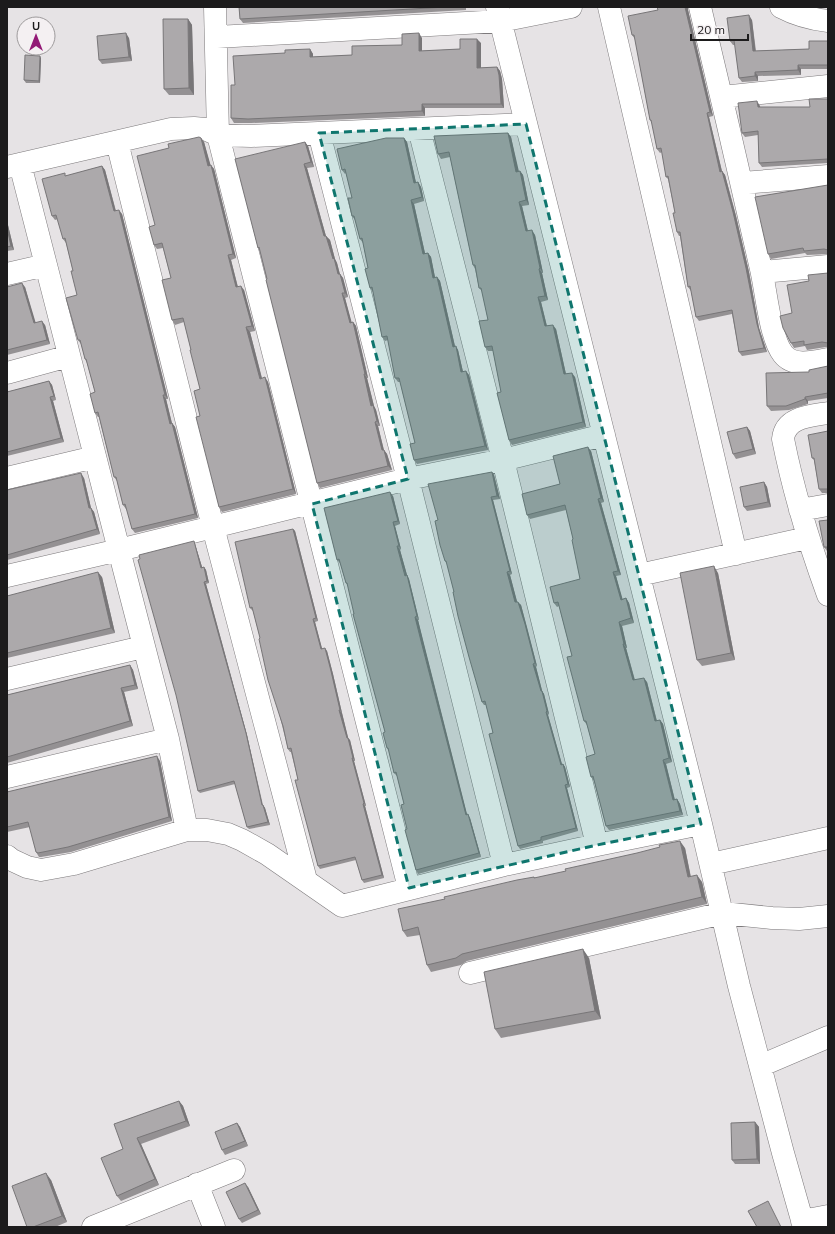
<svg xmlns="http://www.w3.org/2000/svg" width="835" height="1234" font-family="Mulish,sans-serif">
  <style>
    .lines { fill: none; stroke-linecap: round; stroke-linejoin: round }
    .minor-casing { stroke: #7d7a7c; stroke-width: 23 }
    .minor { stroke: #fff; stroke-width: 22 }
    .wall { fill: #949193 }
    .shaded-wall { fill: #787678 }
    .building { fill: #aca9ab; stroke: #787678 }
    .marked { fill: #0f766e; fill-opacity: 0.2; stroke: #0f766e; stroke-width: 3; stroke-dasharray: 8 5; stroke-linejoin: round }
  </style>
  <rect width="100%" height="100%" fill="#e6e3e5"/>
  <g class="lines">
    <defs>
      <path id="minor" d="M215 7 218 135 409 888
        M497 7 701 824 739 986 783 1153 804 1227
        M609 7 736 554
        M700 7C721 94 741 182 761 269 766 290 770 338 783 354 793 367 813 362 828 359
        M781 7C796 15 811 19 828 21
        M217 37 501 21 571 7
        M722 97 828 86
        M419 129 503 460 597 845
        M319 133 408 479 504 865
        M117 142 213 527 306 880
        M20 164 46 265 119 550 408 479 503 460 604 435
        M7 167 171 129 194 128 205 129 218 135 251 136 526 124
        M742 183 828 176
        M762 272 828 266
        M7 274 46 265
        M7 373 69 356
        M828 413C810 416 785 417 783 439 794 494 809 543 828 595
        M7 478 95 457
        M800 510 828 505
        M639 575 807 538
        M7 576 119 550 168 739 187 830
        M7 679 143 647
        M7 777 168 739
        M7 856 12 860 27 867 41 870 74 864 187 830H207L228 834 242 840 267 854 342 906 504 865 597 845 701 824
        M711 864 828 838
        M470 973 723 913 772 918 799 919 828 916
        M760 1066 828 1037
        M197 1184 214 1227
        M802 1221 828 1216
        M93 1227 234 1170"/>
    </defs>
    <!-- minor casing -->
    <use href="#minor" class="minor-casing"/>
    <!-- minor -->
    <use href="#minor" class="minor"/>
  </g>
  <!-- wall -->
  <path class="wall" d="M239 7H466V10L243 23 240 19Z
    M657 7H688V10L713 116 709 117 722 171 725 175 736 216 749 272 759 328 767 352 742 356 739 352 732 314 699 321 696 317 691 291 688 287 680 236H679L677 232 675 213 668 179 666 177 662 152 660 153 657 149 652 123 650 120 635 39 632 35 658 10Z
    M188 19 192 25 194 95H169L164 89Z
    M752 20 756 51 809 49 828 41V69H801V75L758 76V81L742 82 739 78 735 45H733L730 41Z
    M129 38 132 61 102 64 99 60Z
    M422 38V51L460 49 481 43V68L497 67 500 71 502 79 504 108H425V116L251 123H234L231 118 235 85 285 53 310 49 313 54V57L352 55 402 45Z
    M41 58 40 83H26L24 80Z
    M828 99V163L762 167 759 163 758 135 745 137 742 133 760 106V107H810Z
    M508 133 511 137 518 171H520L523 175 529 205 522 206 528 231 535 235 543 273H542L548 300 541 302 547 326 556 329 566 374 575 377 586 427 512 445 509 440 501 392 493 351H488L485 347 488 320 482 291 479 288 475 269 473 265 450 157 441 159 438 154Z
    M201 138 204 142 210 165 214 169 236 258 231 260 238 287 244 290 255 331 250 332 262 378 268 382 296 494 222 512 219 507 200 416V389L191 350 184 322 175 325 172 320 171 278 163 248 157 249 154 245 155 225 169 148Z
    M404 138 407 142 416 183 418 182 421 187 424 201 414 204 425 253H428L431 257 435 278 437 277 440 281 455 346 458 350 463 372 469 375 488 450 417 464 414 460 415 443 400 382H398L395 378 388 340 385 341 382 337 373 292 370 288 368 268 363 243 360 239 355 220 352 216V198L346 173 345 174 342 170Z
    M305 142 308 146 314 167 307 168 326 236 330 240 335 259 337 263 340 274 343 278 348 297 345 298 351 322H353L356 326 368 378H367L374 406 376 410 380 426H378L384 450 387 454 392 470 320 488 317 483 260 252 258 248Z
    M102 166 105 170 116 211 122 214 168 399H166L172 423 175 427 198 518 135 533 132 529 127 509H126L123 505 117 481 114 477 99 417H98L95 413V392L87 363 85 359 81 344 78 340 77 295 73 271 66 243 63 239 58 219 55 220 52 216 66 176Z
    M828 185V254L807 255 805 253 771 259 768 254Z
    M7 221 14 250 7 251Z
    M828 273V347H826L807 350 805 346 794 348 791 343 792 313 809 281Z
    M7 287H25L35 323 45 325 50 344 7 355Z
    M828 366V398L808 401V404L789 410 771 411 767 406 809 372Z
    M49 381 52 385 56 400 53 401 64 442 7 456V392Z
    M747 427 750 431 756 454 736 459 733 454Z
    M828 431V493H822L819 489 814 460 812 458Z
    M591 451 604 502 601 503 621 575 616 576 622 599 626 598 629 603 634 623 622 626 627 648H626L635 680 647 682 657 721 660 720 663 724 672 762 666 764 675 800 677 799 680 804 683 815 609 830 606 826 594 781 591 777 595 754 587 725 584 721 572 656 559 606 557 607 554 603 580 579 573 539 566 510 530 519 527 515 560 484Z
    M492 472 494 475 500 499 493 500 512 574 510 575 517 602 521 605 527 627 537 666 536 667 542 691 544 694 549 714 548 715 562 764H563L565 767 570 787 567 788 578 831 543 841V843L520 849 518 846 493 733 486 705H484L482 702 447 564 445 561 438 520Z
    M84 478 91 508 94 512 100 534 7 560V490Z
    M764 482 767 487 771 507 747 511 744 507Z
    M393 496 400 524 395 526 401 549 400 550 407 575 409 579 419 620H418L424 645 467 815 470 818 481 857 418 874 416 870 407 829 404 804 397 776 394 773 389 751 387 748 385 732 348 586 346 583 340 563 337 560Z
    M828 520V551H827L824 547Z
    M293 529 295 531 318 621 315 622 322 649 327 651 333 674 342 713 348 738 350 740 355 761H354L366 806H365L384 878 364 883 362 880 356 860 320 869 318 866 298 780 291 752H290L288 749 260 638 253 611 250 608Z
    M195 544 202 567H204L206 570 209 583 206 584 247 735 263 805 265 808 270 825 249 829 247 827 235 784 200 793 198 791Z
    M718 573 735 660 702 666 697 660Z
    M102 577 115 633 7 658V596Z
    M130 665 133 670 138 689 124 692 133 726 7 763V695Z
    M160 761 172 821 71 852 41 857H39L36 852 30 827 7 832V792Z
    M685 848 691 877 702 882 707 904 467 961 461 965 431 972 427 965 420 935 407 937 403 931 445 899 534 877 535 878Z
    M589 958 601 1019 501 1038 495 1029Z
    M179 1101 183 1106 190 1126 141 1144 159 1185 121 1201 117 1196 123 1149Z
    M755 1122 759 1127 760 1164H735L732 1160Z
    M237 1123 240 1127 248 1146 225 1155 222 1150Z
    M51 1180 67 1222 55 1227H27Z
    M248 1187 261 1214 242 1223 239 1219Z"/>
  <!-- shaded-wall -->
  <path class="shaded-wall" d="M685 7H688V10L713 116 710 112Z
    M749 15 752 20 756 56 753 51Z
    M188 19 192 25 194 95 189 88Z
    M126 33 129 38 132 61 129 57Z
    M419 33 422 38V56L419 51Z
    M477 39 481 43V73L477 68Z
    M310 49 313 54V62L310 57Z
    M40 56 41 58 40 83 39 81Z
    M798 65 801 69V75L798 70Z
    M497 67 500 71 502 79 504 108 501 104Z
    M755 72 758 76V81L755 76Z
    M757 101 760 106 761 112 758 107Z
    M422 104 425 108V116L422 111Z
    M707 113 709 117 723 176 720 172Z
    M508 133 511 137 520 176 516 172Z
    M201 138 204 142 212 170 208 166Z
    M404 138 407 142 417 187 414 183Z
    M305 142 308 146 314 167 311 162Z
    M304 164 307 168 327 240 324 236Z
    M211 165 214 169 236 258 233 254Z
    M102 166 105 170 117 216 114 211Z
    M520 171 523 175 529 205 526 200Z
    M722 171 725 175 736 216 749 272 759 328 767 352 764 348 757 324Z
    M418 182 421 187 424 201 422 197Z
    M411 200 414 204 426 258 423 254Z
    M519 202 522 206 529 236 526 231Z
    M119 210 122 214 168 399 165 395Z
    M7 221 14 250 11 246 7 228Z
    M532 230 535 235 543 273 540 268Z
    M326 236 330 240 335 259 337 263 341 279 338 274 333 259Z
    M428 253 431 257 436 282 433 278Z
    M228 255 231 260 239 292 236 287Z
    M539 269 542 273 548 300 545 296Z
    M340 274 343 278 348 297 345 293Z
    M437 277 440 281 456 351 453 347Z
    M22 283 25 287 37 327 34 323Z
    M241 286 244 290 255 331 252 326Z
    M342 293 345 298 353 327 350 323Z
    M538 297 541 302 548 331 545 326Z
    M42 321 45 325 50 344 47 340Z
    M353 322 356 326 368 378 365 374Z
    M553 325 556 329 567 379 564 374Z
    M246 327 250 332 263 383 260 379Z
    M456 346 458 350 464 376 461 372Z
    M466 371 469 375 488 450 485 446Z
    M572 373 575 377 586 427 583 422Z
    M364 374 367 378 374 406 376 410 380 426 377 421 371 406Z
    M265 377 268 382 296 494 293 489Z
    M49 381 52 385 56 400 54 396Z
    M163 395 166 399 173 428 170 424Z
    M50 397 53 401 64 442 61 438Z
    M805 397 808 401V404L805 399Z
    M375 422 378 426 385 455 382 450Z
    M172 423 175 427 198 518 195 514Z
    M747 427 750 431 756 454 753 449Z
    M588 447 591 451 604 502 601 498Z
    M384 450 387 454 392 470 388 466Z
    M492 472 494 475 500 499 497 496Z
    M81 473 84 478 91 508 94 512 100 534 97 529 89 508Z
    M764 482 767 487 771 507 768 502Z
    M390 492 393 496 400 524 398 521Z
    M491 497 493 500 512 574 510 571Z
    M598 499 601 503 621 575 618 571Z
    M393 522 395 526 401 549 399 546Z
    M293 529 295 531 318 621 316 618Z
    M194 541 195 544 203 570 201 568Z
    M397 546 400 550 407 575 409 579 419 620 417 616Z
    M714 566 718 573 735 660 731 653Z
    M204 567 206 570 209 583 207 581Z
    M98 572 102 577 115 633 111 628Z
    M507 572 510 575 518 605 515 602Z
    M613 572 616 576 624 604 621 600Z
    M204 582 206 584 247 735 263 808 262 805Z
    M626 598 629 603 634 623 631 618Z
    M518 602 521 605 537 666 535 663Z
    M415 617 418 620 468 818 466 815Z
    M313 619 315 622 323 652 321 649Z
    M619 622 622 626 627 648 624 644Z
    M623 644 626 648 636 685 633 680Z
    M325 648 327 651 333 674 342 713 340 710Z
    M533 664 536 667 543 694 541 691Z
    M130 665 133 670 138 689 135 685Z
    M644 678 647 682 658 726 655 721Z
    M121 688 124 692 133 726 130 721Z
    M542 691 544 694 549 714 547 711Z
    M339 710 342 713 349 741 347 738Z
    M546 712 548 715 563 768 561 765Z
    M660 720 663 724 672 762 669 758Z
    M348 738 350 740 355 761 353 758Z
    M157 756 160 761 172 821 169 817Z
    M352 758 354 761 366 806 364 803Z
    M663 760 666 764 676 805 673 800Z
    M563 764 565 767 570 787 568 784Z
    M565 785 567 788 578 831 576 828Z
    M677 799 680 804 683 815 680 811Z
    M363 804 365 806 384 878 382 875Z
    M263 805 265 808 270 825 268 822Z
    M468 814 470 818 481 857 479 853Z
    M680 841 685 848 692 884 688 877Z
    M697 875 702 882 707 904 702 897Z
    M583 949 589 958 601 1019 595 1011Z
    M179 1101 183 1106 190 1126 186 1121Z
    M755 1122 759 1127 760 1164 757 1159Z
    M237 1123 240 1127 248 1146 245 1141Z
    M137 1138 141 1144 159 1185 155 1179Z
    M46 1173 51 1180 67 1222 62 1216Z
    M245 1183 248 1187 261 1214 258 1210Z"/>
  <!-- building -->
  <path class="building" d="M239 7H446L240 19Z
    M657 7H685L710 112 707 113 720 172 722 171 733 212 746 268 757 324 764 348 739 352 732 310 696 317 690 286 688 287 680 232H677L673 213H675L668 176 666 177 661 148 657 149 651 120H650L634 35H632L628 16 658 10Z
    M749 15 753 51 809 49V41H828V65H798V70L755 72V76L739 78 734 40 730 41 727 18Z
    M163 19H188L189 88 164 89Z
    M126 33 129 57 99 60 97 36Z
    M419 33V51L460 49V39H477V68L497 67 499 75 501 104H422V111L248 119 231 118V85H235L233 56 285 53V50L310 49V57L352 55V46L402 45V34Z
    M25 55 40 56 39 81 24 80Z
    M809 99H828V159L759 163 758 131 742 133 738 103 757 101 758 107H810Z
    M508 133 516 172 520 171 526 200 519 202 526 231 532 230 540 268 539 269 545 296 538 297 545 326 553 325 564 374 572 373 583 422 509 440 497 393 501 392 492 346 485 347 479 321 488 320 481 288H479L475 265H473L449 152 438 154 434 136Z
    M199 137 201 138 208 166 211 165 233 254 228 255 236 287 241 286 252 326 246 327 260 379 265 377 293 489 219 507 196 417 200 416 194 391 200 389 190 350H191L183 318 172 320 162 280 171 278 162 243 154 245 149 227 155 225 137 156 169 148 168 144Z
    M386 138H404L414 183 418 182 422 197 411 200 423 254 428 253 433 278 437 277 453 347 456 346 461 372 466 371 485 446 414 460 410 444 415 443 399 378H395L387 336 382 337 372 287 370 288 365 269 368 268 362 238 360 239 354 216H352L348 198H352L345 169 342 170 337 149Z
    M305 142 311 162 304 164 324 236H326L333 259 334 258 338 274H340L345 293H342L350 323 353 322 365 374H364L371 406 373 405 377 421 375 422 382 450H384L388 466 317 483 266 280 267 279 259 247 258 248 235 159Z
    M102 166 114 211 119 210 165 395H163L170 424 172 423 195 514 132 529 125 504 123 505 116 477H114L98 412 95 413 90 394 95 392 86 359H85L80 340H78L66 298 77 295 71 271H73L65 238 63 239 56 215 52 216 42 179 65 173V176Z
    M828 185V250L824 249 804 251 803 248 768 254 755 197Z
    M7 228 11 246 7 247Z
    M828 273V343L822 342 804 345V341L791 343 783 328 780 316 792 313 787 285 809 281 808 275Z
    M22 283 34 323 42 321 47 340 7 350V287Z
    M828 366V393L805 397V399L786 406H767L766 373 809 372V370Z
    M49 381 54 396 50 397 61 438 7 452V392Z
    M747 427 753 449 733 454 727 432Z
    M828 431V489H819L814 458H812L808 435Z
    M588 447 601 498 598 499 618 571 613 572 621 600 626 598 631 618 619 622 624 644H623L633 680 644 678 655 721 660 720 669 758 663 760 673 800 677 799 680 811 606 826 593 776 591 777 586 757 595 754 586 721H584L567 657 572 656 558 602 554 603 550 587 580 579 572 540 573 539 565 505 527 515 522 494 560 484 553 456Z
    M492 472 497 496 491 497 510 571 507 572 515 602H518L525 624 535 663 533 664 541 691H542L547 711 546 712 561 765 563 764 568 784 565 785 576 828 541 837V840L518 846 489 734 493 733 485 701 482 702 469 657 458 616 453 592H454L446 561H445L440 545 435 521 438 520 428 484Z
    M81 473 89 508H91L97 529 7 555V490Z
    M764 482 768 502 744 507 740 487Z
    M390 492 398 521 393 522 399 546H397L405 576 407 575 417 616 415 617 421 641 466 815 468 814 479 853 416 870 405 830 407 829 401 805 404 804 396 772 394 773 388 748H387L383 733 385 732 353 614H354L347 583H346L339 559 337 560 324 508Z
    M828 520V552L827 547H824L819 521Z
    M293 529 316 618 313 619 321 649 325 648 331 671 340 710H339L347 738H348L353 758H352L364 803 363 804 382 875 362 880 355 857 318 866 295 780H298L291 748 288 749 283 726 268 680 259 639 260 638 252 607 250 608 235 542Z
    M194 541 201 568 204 567 207 581 204 582 246 733 262 805H263L268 822 247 827 234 781 198 791 176 695 138 560 140 559 139 555Z
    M714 566 731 653 697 660 680 573Z
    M98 572 111 628 7 653V596Z
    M130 665 135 685 121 688 130 721 7 757V695Z
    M157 756 169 817 68 847 38 853 36 852 28 822 7 827V792Z
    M680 841 688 877 697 875 702 897 462 954 456 958 427 965 418 927 403 931 398 909 445 899 444 897 517 880 534 877V878L566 871 565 869 637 853 660 847 659 845Z
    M583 949 595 1011 495 1029 484 972Z
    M179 1101 186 1121 137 1138 155 1179 117 1196 101 1158 123 1149 114 1124Z
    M755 1122 757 1159 732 1160 731 1123Z
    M237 1123 245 1141 222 1150 215 1132Z
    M46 1173 62 1216 33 1227H27L12 1186Z
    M245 1183 258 1210 239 1219 226 1192Z
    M768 1201 781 1227H757L748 1211Z"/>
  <!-- marked area -->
  <path class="marked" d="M526 124 701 824 597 845 409 888 312 504 408 479 319 133Z"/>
  <!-- border -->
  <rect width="835" height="1234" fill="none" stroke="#1c1b1c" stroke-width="16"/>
  <!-- north arrow -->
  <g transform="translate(36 36)"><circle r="19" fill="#f4f0f2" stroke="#9e9b9c"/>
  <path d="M0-3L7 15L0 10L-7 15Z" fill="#931976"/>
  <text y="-6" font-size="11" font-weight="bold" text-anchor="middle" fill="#1c1b1c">U</text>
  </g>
  <!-- scale -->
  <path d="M691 34v6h57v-6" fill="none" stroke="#1c1b1c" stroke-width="2"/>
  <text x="697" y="34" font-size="12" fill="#1c1b1c" stroke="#f4f0f2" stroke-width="3" paint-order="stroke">20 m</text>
</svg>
